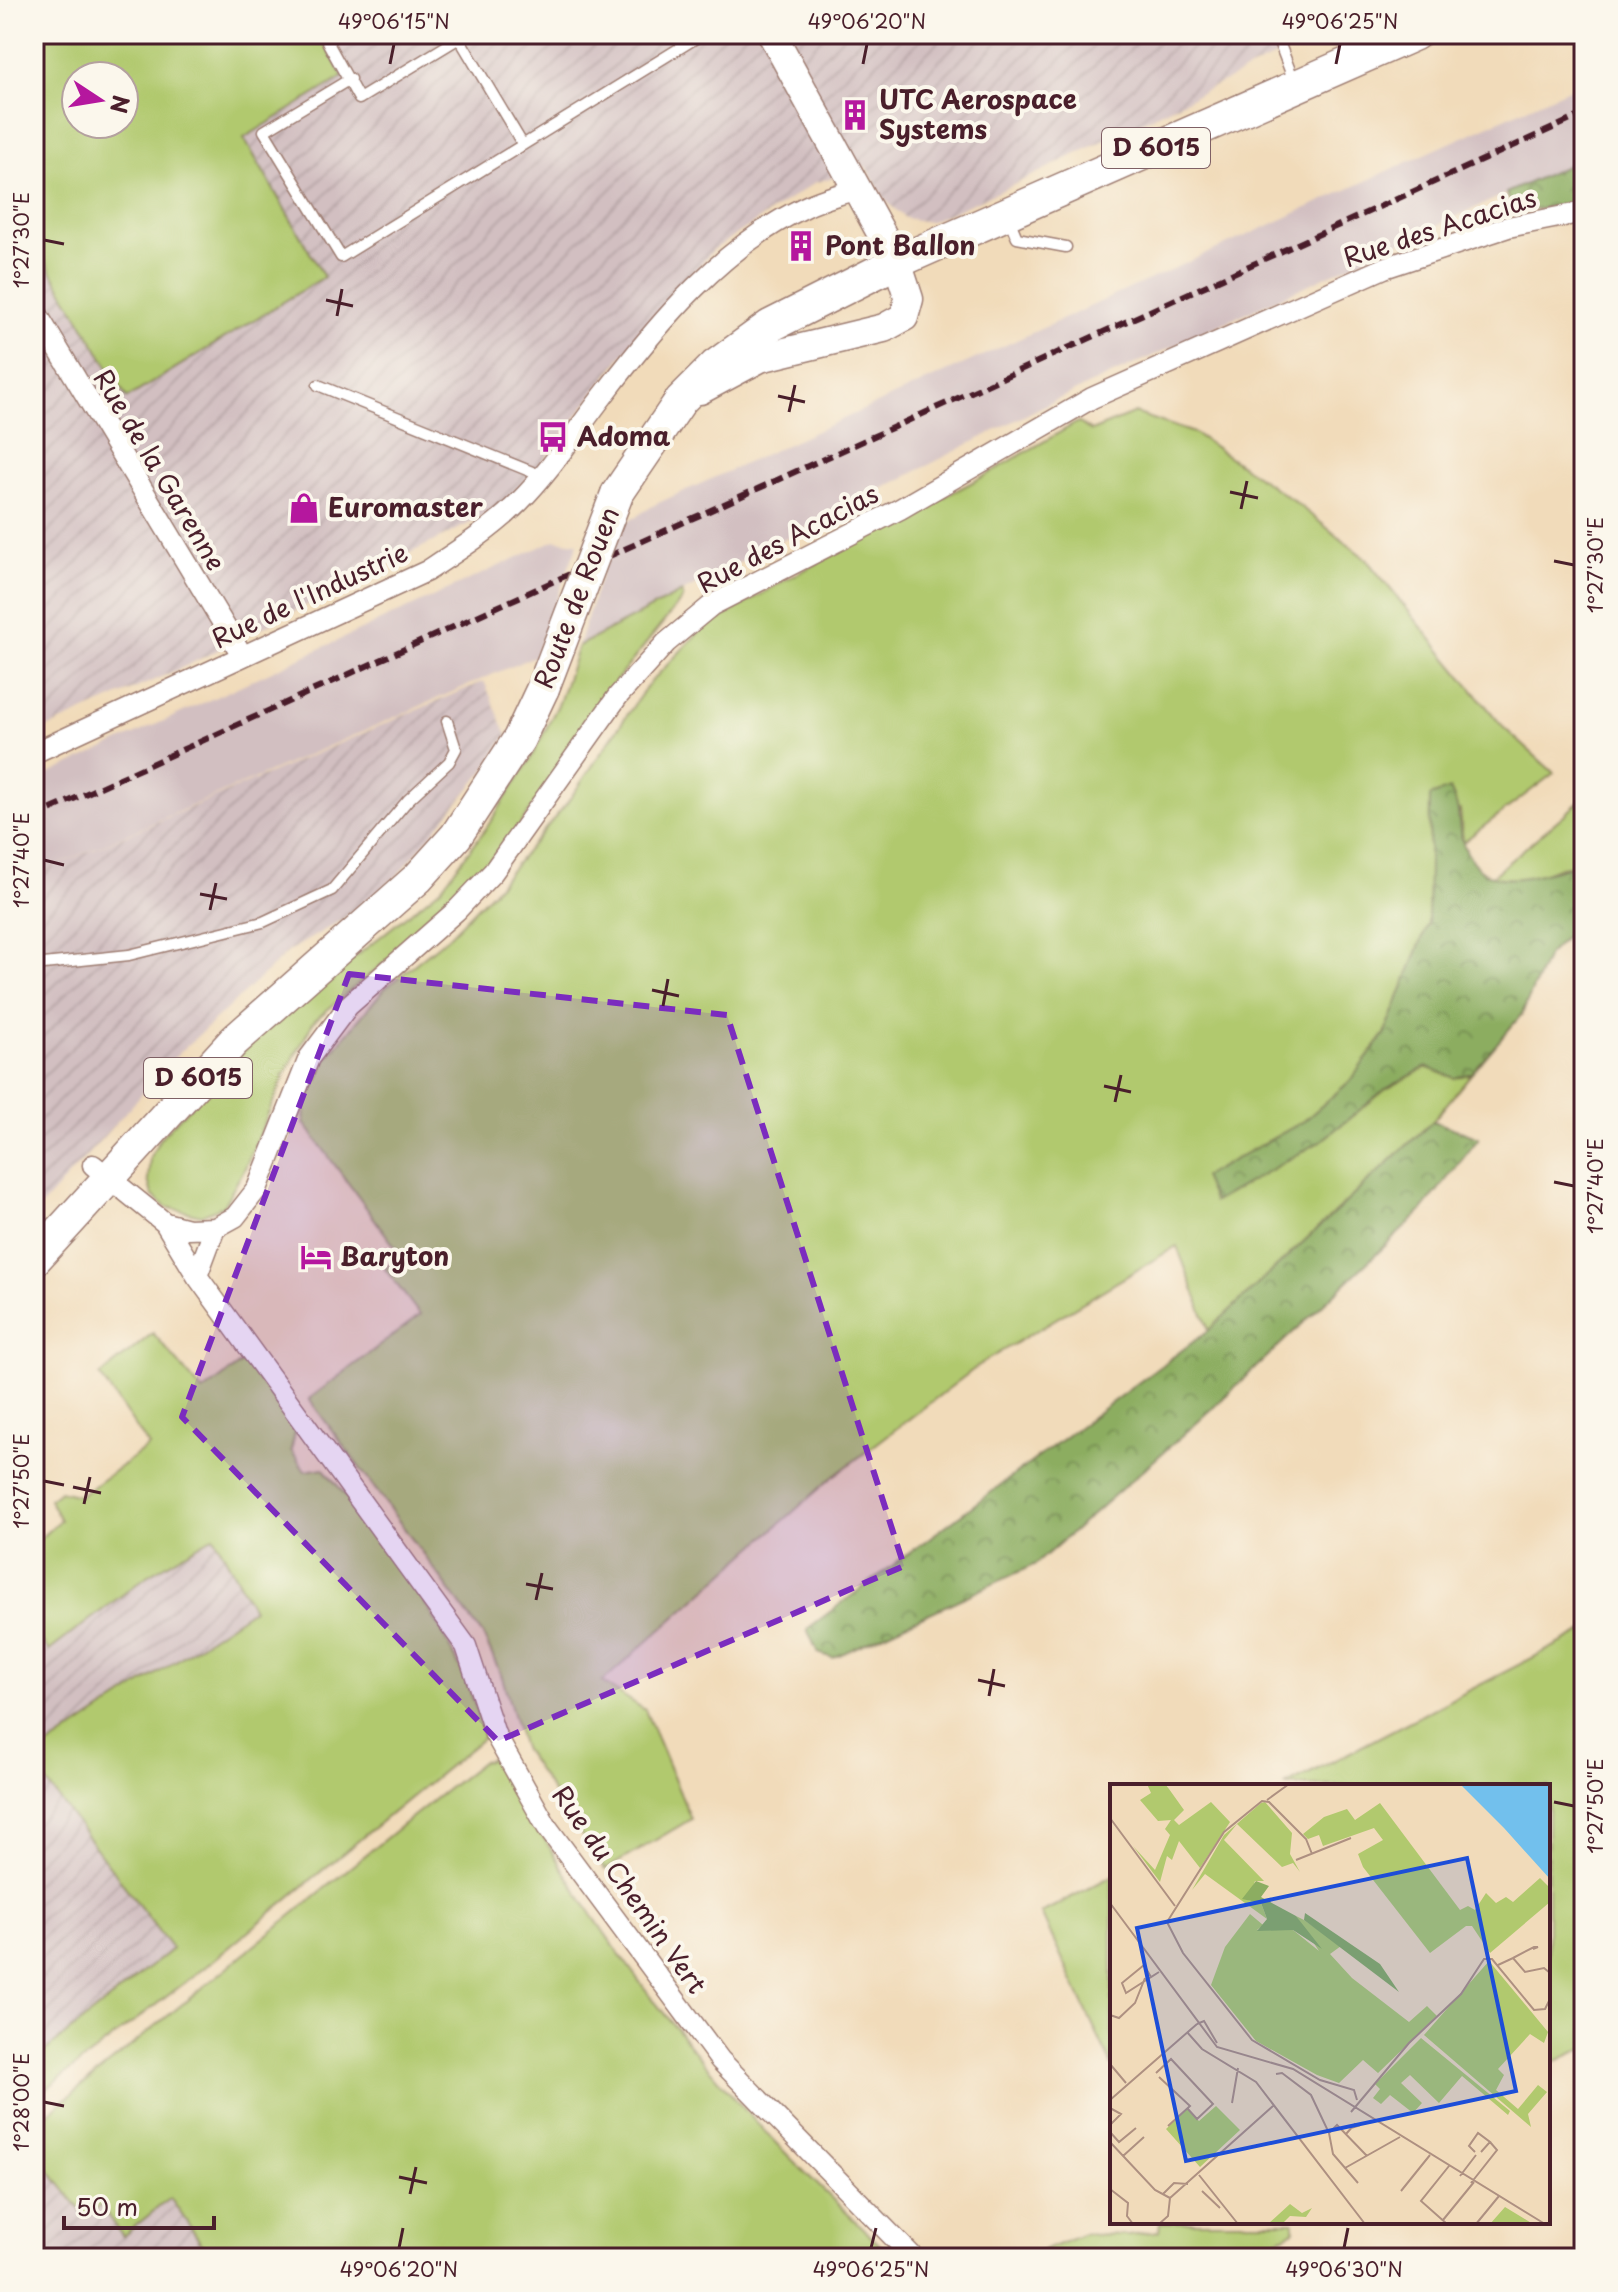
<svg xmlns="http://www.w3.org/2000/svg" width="1618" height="2292" font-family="'Playpen Sans',sans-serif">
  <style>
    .industrial { fill: url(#industrial-furrows); fill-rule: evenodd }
    .railway { fill: #d2bfc1 }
    .green { fill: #b1c96e; stroke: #7e744c; stroke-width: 2; fill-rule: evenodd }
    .forest { fill: url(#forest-crowns); stroke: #6b6646; stroke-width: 2 }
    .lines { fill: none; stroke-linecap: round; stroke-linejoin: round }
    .service-casing { stroke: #9e7d72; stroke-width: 13 }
    .minor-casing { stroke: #9e7d72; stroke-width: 23 }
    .secondary-casing { stroke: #9e7d72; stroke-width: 31 }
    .primary-casing { stroke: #9e7d72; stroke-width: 35 }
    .service { stroke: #fff; stroke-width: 10 }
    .minor { stroke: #fff; stroke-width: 20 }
    .secondary { stroke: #fff; stroke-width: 28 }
    .primary { stroke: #fff; stroke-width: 32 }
    .rail { stroke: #4a1f2b; stroke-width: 6; stroke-dasharray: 12 6; stroke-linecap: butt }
    .primary-bridge-casing { stroke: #9e7d72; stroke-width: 35; stroke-linecap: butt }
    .primary-bridge { stroke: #fff; stroke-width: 32 }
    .marked { fill: #7b2cbf; fill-opacity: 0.2; stroke: #7b2cbf; stroke-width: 6; stroke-dasharray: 16 10; stroke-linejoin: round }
    .ticks { fill: none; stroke: #4a1f2b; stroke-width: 3 }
    .labels { text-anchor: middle; stroke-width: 8; stroke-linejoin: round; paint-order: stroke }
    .shield { fill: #fbf7ec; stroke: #7f6065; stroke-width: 2 }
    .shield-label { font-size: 24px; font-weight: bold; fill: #4a1f2b }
    .poi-label { font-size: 26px; font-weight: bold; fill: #4a1f2b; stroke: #fbf7ec; text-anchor: start }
    .street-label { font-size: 26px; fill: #4a1f2b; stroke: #fbf7ec }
    .inset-road { fill: none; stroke: #ae9081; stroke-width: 2 }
    .view { fill: #1d4ed8; fill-opacity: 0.15; stroke: #1d4ed8; stroke-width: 4 }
    .inset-edge { fill: none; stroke: #4a1f2b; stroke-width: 4 }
    .neatline { fill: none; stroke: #4a1f2b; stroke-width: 3 }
    .ticks-label { font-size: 20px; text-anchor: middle; fill: #4a1f2b }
  </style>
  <defs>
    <pattern id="industrial-furrows" width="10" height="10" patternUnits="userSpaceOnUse" patternTransform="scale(2)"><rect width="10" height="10" fill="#d2bfc1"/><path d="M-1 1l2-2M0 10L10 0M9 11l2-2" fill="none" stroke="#b6a4a6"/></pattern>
    <pattern id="forest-crowns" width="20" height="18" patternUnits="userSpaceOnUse" patternTransform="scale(2)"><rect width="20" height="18" fill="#8cad61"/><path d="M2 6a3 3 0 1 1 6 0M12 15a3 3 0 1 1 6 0" fill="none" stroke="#748c50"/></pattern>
  </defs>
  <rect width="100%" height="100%" fill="#fbf7ec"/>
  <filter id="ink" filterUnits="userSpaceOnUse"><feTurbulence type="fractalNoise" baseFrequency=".0125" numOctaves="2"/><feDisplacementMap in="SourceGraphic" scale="16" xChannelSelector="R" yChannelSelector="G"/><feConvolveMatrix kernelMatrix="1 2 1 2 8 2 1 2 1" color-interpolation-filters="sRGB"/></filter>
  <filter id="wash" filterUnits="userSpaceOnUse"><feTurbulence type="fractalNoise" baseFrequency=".006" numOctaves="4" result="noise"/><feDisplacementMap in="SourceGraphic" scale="32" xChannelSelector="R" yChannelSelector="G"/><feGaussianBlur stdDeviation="1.8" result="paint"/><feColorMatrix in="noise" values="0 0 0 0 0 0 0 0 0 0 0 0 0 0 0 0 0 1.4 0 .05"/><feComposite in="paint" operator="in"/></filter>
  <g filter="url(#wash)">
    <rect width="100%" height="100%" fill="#f1dbba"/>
    <!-- industrial -->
    <path class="industrial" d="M34 34H1321L1009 187 929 222 905 218 885 200 866 167 814 183 713 250 621 357 538 468 498 509 190 664 34 734ZM76 76H124V124H76Z
      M484 681 507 735 485 770 397 876 343 919 289 951 175 1057 34 1214V875Z
      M214 1536 253 1610 34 1756V1630L49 1651 147 1576Z
      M34 1766 172 1949 34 2060Z
      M38 2156 86 2217 101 2205 170 2197 212 2258H34V2158Z"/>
    <!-- railway -->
    <path class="railway" d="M1584 82V158L1039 408 578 646 616 529 656 504Z
      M555 540 578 543 535 656 34 875V781Z"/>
    <!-- green -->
    <path class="green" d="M34 34H319L343 77 244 138 324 277 127 398 34 243ZM76 76H124V124H76Z
      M1135 413 1194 433 1291 499 1366 559 1503 727 1554 773 1463 842 1460 809 1431 887 1428 924 1385 1034 1349 1082 1304 1121 1204 1177 1214 1202 1321 1141 1386 1089 1427 1067 1454 1078 1472 1073 1433 1121 1209 1330 1177 1246 982 1363 829 1480 602 1682 645 1710 691 1819 605 1870 523 1748 502 1677 484 1637 309 1399 420 1315 385 1269 401 1255 304 1123 305 1103 326 1059 384 989 446 939 495 889 567 803 647 686 700 631 785 580 984 476 1078 422 1091 431Z
      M682 592 683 598 606 693 585 730 515 832 445 912 314 1021 286 1072 245 1168 223 1206 201 1215 166 1207 152 1195 148 1180 150 1157 160 1138 258 1035 441 888 487 827 529 762 559 703 578 646Z
      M1584 798V864L1560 867 1527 880 1491 877Z
      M153 1333 203 1392 244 1361 296 1429 291 1450 305 1471 323 1468C388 1546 461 1636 484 1737L204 1968 34 2098V2060L172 1949 34 1766V1756L253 1609 214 1536 147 1576 49 1651 34 1630V1544L60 1520 49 1499 60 1491 80 1496 149 1446 100 1376Z
      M1584 1631V2048L1548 2065V1786H1285Z
      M500 1756C562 1883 645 1997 738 2102 786 2157 841 2206 893 2258H212L170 2198 123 2236 101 2205 86 2217 38 2156 34 2158V2125L412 1817 483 1761Z
      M1112 1876V2066L1041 1913Z
      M1160 2222H1293L1295 2231 1251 2251 1252 2258H1025L1084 2234 1128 2235 1159 2231Z"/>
    <!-- forest -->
    <path class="forest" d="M1584 158V202L1515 213 1506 193Z
      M1450 789C1463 814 1456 822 1463 843 1484 904 1542 869 1584 864V918L1547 956 1522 1014 1472 1073 1455 1078 1426 1067 1386 1089 1321 1141 1214 1202 1203 1177 1304 1121 1349 1082 1385 1034 1428 924 1430 796Z
      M1433 1121 1479 1138 1420 1213 1200 1420 1036 1564 833 1658 818 1653 807 1629 1209 1330Z"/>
  </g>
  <g filter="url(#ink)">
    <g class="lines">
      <defs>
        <path id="service" d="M323 34 359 99 466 34
          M1276 34 1294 81
          M459 38 523 145
          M350 79 264 131 341 257 696 38 694 34
          M1009 219 1017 238 1066 247
          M318 385 542 476
          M34 965 129 955 263 922 332 890 408 800 449 762 456 749 447 721"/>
        <path id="minor" d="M34 309 242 655
          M34 753 427 571C459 550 492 529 519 502 552 469 577 429 606 392 660 321 723 246 805 207 821 199 839 195 856 189
          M93 1165 165 1223 197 1276 466 1646 495 1734 547 1827 720 2060 914 2258
          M165 1223 188 1229 215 1228 235 1217 257 1189 309 1058 348 1006 456 911 493 872 618 696 666 643 712 605 900 509 1092 398 1384 268 1508 227 1584 212
          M197 1276 215 1228"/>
        <path id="secondary" d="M700 390 760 358 884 328 904 317 909 299 897 262 772 34"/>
        <path id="primary" d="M617 494 681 400 715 366 770 326 897 262 1415 34
          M34 1260 234 1041 418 878 456 836 519 739 543 688"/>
      </defs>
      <!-- service casing -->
      <use href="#service" class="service-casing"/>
      <!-- minor casing -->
      <use href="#minor" class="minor-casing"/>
      <!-- secondary casing -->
      <use href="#secondary" class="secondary-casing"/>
      <!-- primary casing -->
      <use href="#primary" class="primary-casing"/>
      <!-- service -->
      <use href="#service" class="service"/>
      <!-- minor -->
      <use href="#minor" class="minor"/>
      <!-- secondary -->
      <use href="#secondary" class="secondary"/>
      <!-- primary -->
      <use href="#primary" class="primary"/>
      <!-- rail -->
      <path class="rail" d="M34 817 1584 114"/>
      <defs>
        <path id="primary-bridge" d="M543 688 617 494"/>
      </defs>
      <!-- primary-bridge casing -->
      <use href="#primary-bridge" class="primary-bridge-casing"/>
      <!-- primary-bridge -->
      <use href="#primary-bridge" class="primary-bridge"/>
    </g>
  </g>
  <!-- marked area -->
  <path class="marked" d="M349 974 727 1015 904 1566 498 1741 182 1417Z"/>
  <!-- ticks -->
  <path class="ticks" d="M390 64 394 44M863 64 867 44M1336 64 1340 44M44 240 64 244M326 300 353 306M337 316 342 289M778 396 805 402M789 412 795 385M1230 492 1258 498M1241 509 1247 481M1554 561 1574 565M44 860 64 865M200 894 227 899M210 910 216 883M652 990 679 996M663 1006 668 979M1104 1086 1131 1092M1115 1102 1121 1075M1554 1182 1574 1186M44 1481 64 1485M73 1487 101 1493M84 1504 90 1477M526 1584 553 1589M536 1600 542 1573M978 1680 1005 1686M989 1696 994 1669M1554 1802 1574 1806M44 2102 64 2106M399 2177 427 2183M410 2194 416 2167M399 2248 403 2228M871 2248 876 2228M1344 2248 1348 2228"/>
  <!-- icons -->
  <defs>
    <symbol id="building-bare" viewBox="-9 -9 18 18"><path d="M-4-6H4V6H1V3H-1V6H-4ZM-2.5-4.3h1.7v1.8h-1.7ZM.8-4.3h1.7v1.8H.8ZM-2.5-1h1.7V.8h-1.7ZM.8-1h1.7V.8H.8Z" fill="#b5179e" stroke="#fbf7ec" stroke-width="2.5" paint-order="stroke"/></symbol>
    <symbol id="bus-bare" viewBox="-9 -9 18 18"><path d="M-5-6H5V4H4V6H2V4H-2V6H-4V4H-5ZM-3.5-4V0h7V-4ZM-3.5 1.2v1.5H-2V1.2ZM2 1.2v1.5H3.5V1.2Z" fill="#b5179e" stroke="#fbf7ec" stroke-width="2.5" paint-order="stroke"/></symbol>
    <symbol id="shop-bare" viewBox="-9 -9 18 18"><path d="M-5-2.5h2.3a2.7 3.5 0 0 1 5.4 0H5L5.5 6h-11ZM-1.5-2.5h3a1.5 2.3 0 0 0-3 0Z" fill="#b5179e" stroke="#fbf7ec" stroke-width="2.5" paint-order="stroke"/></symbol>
    <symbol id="hotel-bare" viewBox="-9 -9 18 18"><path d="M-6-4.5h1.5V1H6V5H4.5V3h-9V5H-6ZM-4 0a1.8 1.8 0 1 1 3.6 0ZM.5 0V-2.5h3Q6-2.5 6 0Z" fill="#b5179e" stroke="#fbf7ec" stroke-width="2.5" paint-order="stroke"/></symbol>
  </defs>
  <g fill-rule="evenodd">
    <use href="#building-bare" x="833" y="93" width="44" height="44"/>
    <use href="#building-bare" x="779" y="224" width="44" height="44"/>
    <use href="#bus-bare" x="531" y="415" width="44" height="44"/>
    <use href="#shop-bare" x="282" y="486" width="44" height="44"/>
    <use href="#hotel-bare" x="294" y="1235" width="44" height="44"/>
  </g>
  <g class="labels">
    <!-- shield labels -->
    <g class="shield">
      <rect x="1102" y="128" width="108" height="40" rx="6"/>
      <rect x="144" y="1058" width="108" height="40" rx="6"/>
    </g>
    <g class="shield-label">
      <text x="1156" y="156">D 6015</text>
      <text x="198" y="1086">D 6015</text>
    </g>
    <!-- poi labels -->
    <g class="poi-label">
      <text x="879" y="109">UTC Aerospace<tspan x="879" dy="30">Systems</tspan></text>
      <text x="825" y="255">Pont Ballon</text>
      <text x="577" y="446">Adoma</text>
      <text x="328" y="517">Euromaster</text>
      <text x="340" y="1266">Baryton</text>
    </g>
    <!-- street labels -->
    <g class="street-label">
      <text transform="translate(1440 228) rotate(-18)" y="9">Rue des Acacias</text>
      <text transform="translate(159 470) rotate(59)" y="9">Rue de la Garenne</text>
      <text transform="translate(788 539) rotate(-28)" y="9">Rue des Acacias</text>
      <text transform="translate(310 596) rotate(-25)" y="9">Rue de l'Industrie</text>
      <text transform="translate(577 598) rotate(-69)" y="9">Route de Rouen</text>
      <text transform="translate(629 1890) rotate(55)" y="9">Rue du Chemin Vert</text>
    </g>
  </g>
  <!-- overview -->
  <g transform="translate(1110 1784)">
    <rect width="440" height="440" fill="#f1dbba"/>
    <path d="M37 0H55L59 5 74 26 64 36 69 41 101 18 120 38 90 84 69 57 62 76 57 72 50 98 23 62 45 86 60 51 55 45 61 36 48 37 30 16 41 9ZM155 18 182 49 180 70 190 88 183 79 172 83 127 40 114 56 154 97H145L138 116 151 119 157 135 95 90 82 106 114 51 151 19ZM270 19 350 126 358 122 365 126 376 109 386 119 396 113 403 118 430 94 438 102 440 118 380 169 362 142H356L320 169 253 83 248 70 273 56 264 44 213 62 209 51 198 55 193 50 214 33 237 25 245 36ZM140 130 153 141 147 146H183L209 167 186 132 194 136 231 162 220 170 242 194 299 238 317 222 327 232 268 289 253 276 229 299 207 291 146 257 101 201 115 163ZM379 177 438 248 434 259 420 250 388 285 394 291 386 306 408 325 428 301 437 308 418 330 421 343 314 251ZM311 254 400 327 398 331 352 292 329 319 300 291 291 299 312 319 303 329 280 311 271 320 263 314 270 305 265 300ZM106 322 130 346 90 383 56 345 77 325 89 337ZM180 420 192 429 202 424 196 433 180 432 172 440H158ZM395 423 423 440H380Z" fill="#b1c96e"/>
    <path d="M146 97 159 102 151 113 186 132 212 165 183 146 147 147 157 135 151 119 132 115ZM195 129 270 180 289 208 194 136Z" fill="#8cad61"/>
    <path d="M350 0H440V95L394 44Z" fill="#72c0ed"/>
    <path class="inset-road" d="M157 16 179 0M0 34 65 122M202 70 196 55 159 18 152 17 114 48 57 138 73 169 142 256 210 296 244 306 247 316M186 76 241 54M0 119 107 263 183 285 435 440M403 174 424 163H428L423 165M388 181 403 174 415 188 434 184 440 189M41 193 16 209 12 199 34 181 41 193 49 188M0 231 9 234 25 219 35 194M87 240 94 237 107 259M77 248 92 265 146 298 255 440M0 280 16 299M46 289 61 275 103 320 87 335 77 324M166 290 172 289 201 311 219 349 223 370 248 399M49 293 80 322 58 342M0 316 87 240M122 319 128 284M0 324 11 330 0 341M241 328 299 259 351 210 374 175H382L424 226 435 225 440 215M0 348 9 358 26 344M219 349 227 341 257 372M236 350 244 341 245 340 248 342 241 344M0 358 45 406 60 414M365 368 359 362 368 349 380 358 371 368M13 372 34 353M235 384 290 353M89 391 128 440M350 392 366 371M361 399 387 366 380 358M0 405 18 419 17 432 23 440M92 407 110 424M291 407 320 371M53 410 64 399 78 400M60 414 163 322M333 436 364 398M49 440 58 432 60 414M337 440 311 417 339 382M366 440 389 412"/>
    <path class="view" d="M357 74 406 307 76 377 27 144Z"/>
    <rect width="440" height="440" class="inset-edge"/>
  </g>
  <!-- margin -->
  <rect width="1618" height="2292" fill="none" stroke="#fbf7ec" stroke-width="88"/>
  <!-- north arrow -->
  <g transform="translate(100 100) rotate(102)"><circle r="38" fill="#fbf7ec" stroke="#b4a19f" stroke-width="2"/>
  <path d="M0-6L14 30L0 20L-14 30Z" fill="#b5179e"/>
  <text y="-12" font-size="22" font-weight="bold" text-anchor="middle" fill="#4a1f2b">N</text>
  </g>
  <!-- scale -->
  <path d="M64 2216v12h150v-12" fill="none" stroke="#4a1f2b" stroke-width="4"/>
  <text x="76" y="2216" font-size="24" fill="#4a1f2b" stroke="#fbf7ec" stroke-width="6" paint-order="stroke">50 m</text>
  <rect x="44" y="44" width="1530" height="2204" class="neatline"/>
  <g class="ticks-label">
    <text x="394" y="29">49°06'15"N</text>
    <text x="867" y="29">49°06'20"N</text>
    <text x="1340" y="29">49°06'25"N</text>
    <text transform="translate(22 240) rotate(-90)" y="7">1°27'30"E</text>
    <text transform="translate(1596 565) rotate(-90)" y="7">1°27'30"E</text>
    <text transform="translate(22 860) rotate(-90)" y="7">1°27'40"E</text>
    <text transform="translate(1596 1186) rotate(-90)" y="7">1°27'40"E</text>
    <text transform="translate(22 1481) rotate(-90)" y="7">1°27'50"E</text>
    <text transform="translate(1596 1806) rotate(-90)" y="7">1°27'50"E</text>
    <text transform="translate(22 2102) rotate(-90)" y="7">1°28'00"E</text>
    <text x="399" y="2277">49°06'20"N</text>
    <text x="871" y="2277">49°06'25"N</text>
    <text x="1344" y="2277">49°06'30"N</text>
  </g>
</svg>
